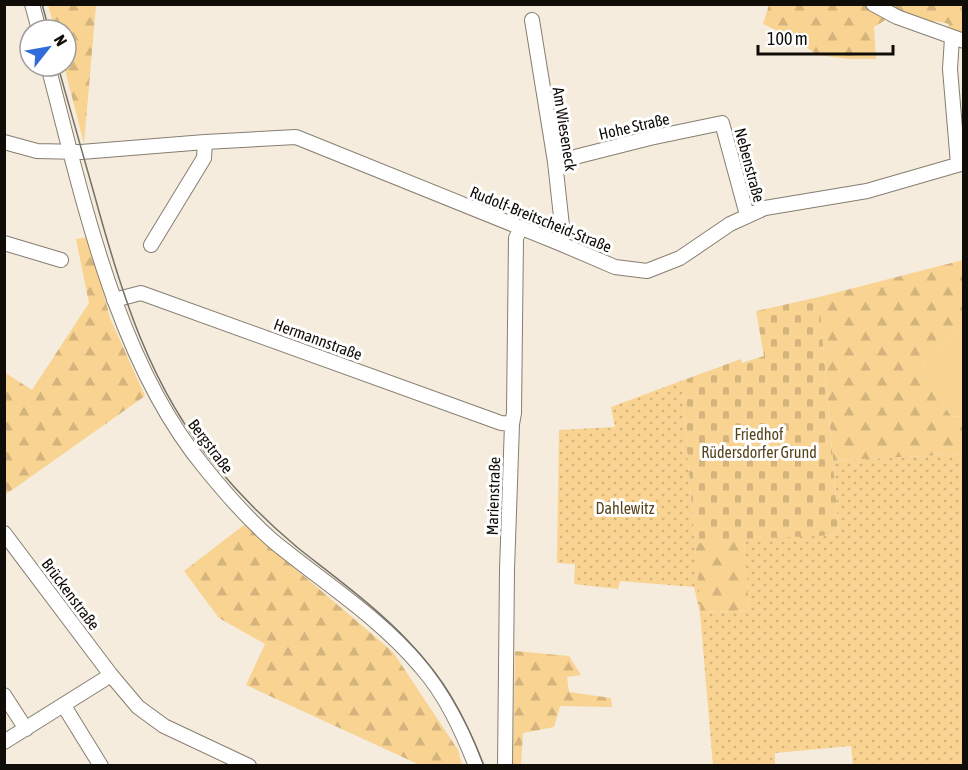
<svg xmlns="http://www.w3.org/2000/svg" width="968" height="770" font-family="'Asap Condensed',sans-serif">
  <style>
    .grass { fill: #f8d391 }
    .forest { fill: url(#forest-firs) }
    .cemetery { fill: url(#cemetery-stones) }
    .park { fill: url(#park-dots) }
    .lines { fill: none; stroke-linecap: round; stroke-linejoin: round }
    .minor-casing { stroke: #867e70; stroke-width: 16 }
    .minor { stroke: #fff; stroke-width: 14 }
    .tram { stroke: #757066; stroke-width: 1.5 }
    .labels { text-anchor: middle; stroke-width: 6; stroke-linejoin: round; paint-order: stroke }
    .street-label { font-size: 16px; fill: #100d08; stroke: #fff }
    .park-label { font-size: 16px; fill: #59451d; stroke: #fff }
  </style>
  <defs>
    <pattern id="forest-firs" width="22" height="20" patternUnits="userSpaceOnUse" patternTransform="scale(1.5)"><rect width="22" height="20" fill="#f8d391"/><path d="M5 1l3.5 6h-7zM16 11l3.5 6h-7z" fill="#d4b47c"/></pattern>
    <pattern id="cemetery-stones" width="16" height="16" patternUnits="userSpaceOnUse" patternTransform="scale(1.5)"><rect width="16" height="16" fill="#f8d391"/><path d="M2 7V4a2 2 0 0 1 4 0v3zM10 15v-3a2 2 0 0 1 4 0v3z" fill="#d4b47c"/></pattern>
    <pattern id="park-dots" width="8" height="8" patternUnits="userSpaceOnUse" patternTransform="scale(1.5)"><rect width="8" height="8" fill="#f8d391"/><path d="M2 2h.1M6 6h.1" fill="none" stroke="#d4b47c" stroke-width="1.8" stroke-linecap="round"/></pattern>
  </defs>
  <rect width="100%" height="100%" fill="#f5ecdd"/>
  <!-- grass -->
  <path class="grass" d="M963 328V417L951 416 929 385 924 361 944 344 954 331Z"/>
  <!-- forest -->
  <path class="forest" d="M48 5H96L84 144 64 66H66V30H55Z
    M769 5H963V32L947 29 949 24 936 21 929 25 900 11 874 27 876 59H849L818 55 791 37 763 24Z
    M89 237 110 318 145 396 5 495 4 372 32 390 89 303 76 239Z
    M963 260V328L954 331 944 344 924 361 929 385 951 416 963 417V454L833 461 819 297Z
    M244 525 393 652 458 750 462 765H420L246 685 265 644 219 618 184 571Z
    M744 539 749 610 700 613 695 543Z
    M515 651 569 656 581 675 567 677 569 692 611 698 612 707 560 706 554 727 523 733 521 765H513Z"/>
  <!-- cemetery -->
  <path class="cemetery" d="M819 297 839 535 695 543 681 381 741 359 742 363 764 356 756 311Z"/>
  <!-- park -->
  <path class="park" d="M681 381 701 613 749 610 744 539 839 535 833 461 963 454V765H853L851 746 775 753V765H713L700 613 694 587 620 581 618 589 574 584 575 564 557 563 559 430 615 427 611 407Z"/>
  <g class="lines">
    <defs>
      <path id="minor" d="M32 4 39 30
        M873 4 897 17 964 41
        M532 20 555 162 563 235 559 243
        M952 38 950 69 958 164
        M48 66C83 198 116 361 205 468 226 494 248 519 273 541 323 582 379 617 421 667 446 695 462 731 476 766
        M4 142 37 151 81 152 205 142 296 137 559 243 615 267 647 271 680 258 730 224 765 208 867 191 964 163
        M555 162 650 138 722 123 747 215
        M4 243 61 260
        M151 245 204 158 205 142
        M114 300 141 293 501 423 512 424
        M4 533 111 675 138 707 164 726 249 766
        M4 695 26 729
        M64 706 101 766
        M4 742 111 675
        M505 766 507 570 512 424 514 413 516 238 521 228"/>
    </defs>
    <!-- minor casing -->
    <use href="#minor" class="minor-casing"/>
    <!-- minor -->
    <use href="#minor" class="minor"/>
    <!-- tram -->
    <path class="tram" d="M42 4 49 30
      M58 66C70 110 83 154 95 197 121 292 150 388 215 465 240 495 268 523 298 548 336 578 376 607 409 642 443 677 467 720 484 766"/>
  </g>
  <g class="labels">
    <!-- street labels -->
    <g class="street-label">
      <text transform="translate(634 126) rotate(-13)" y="6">Hohe Straße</text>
      <text transform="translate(565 129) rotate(81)" y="6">Am Wieseneck</text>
      <text transform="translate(750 165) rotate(75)" y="6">Nebenstraße</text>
      <text transform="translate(541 219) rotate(22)" y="6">Rudolf-Breitscheid-Straße</text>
      <text transform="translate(318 339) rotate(20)" y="6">Hermannstraße</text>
      <text transform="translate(211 446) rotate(53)" y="6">Bergstraße</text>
      <text transform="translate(493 496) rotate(-88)" y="6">Marienstraße</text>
      <text transform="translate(71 594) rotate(53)" y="6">Brückenstraße</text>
    </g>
    <!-- park labels -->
    <g class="park-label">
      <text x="759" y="440">Friedhof<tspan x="759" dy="18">Rüdersdorfer Grund</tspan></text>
      <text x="625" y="514">Dahlewitz</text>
    </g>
  </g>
  <!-- border -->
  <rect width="968" height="770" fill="none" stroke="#100d08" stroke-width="12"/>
  <!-- north arrow -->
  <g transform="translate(48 48) rotate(59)"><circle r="28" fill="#ffffff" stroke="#9f9e9c" stroke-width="1.5"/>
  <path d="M0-4.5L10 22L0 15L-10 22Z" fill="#316cda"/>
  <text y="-9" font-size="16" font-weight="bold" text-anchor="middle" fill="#100d08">N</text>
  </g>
  <!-- scale -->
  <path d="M758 45v9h135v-9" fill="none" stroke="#100d08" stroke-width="3"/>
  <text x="767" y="45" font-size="18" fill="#100d08" stroke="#ffffff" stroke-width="4.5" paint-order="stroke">100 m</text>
</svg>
